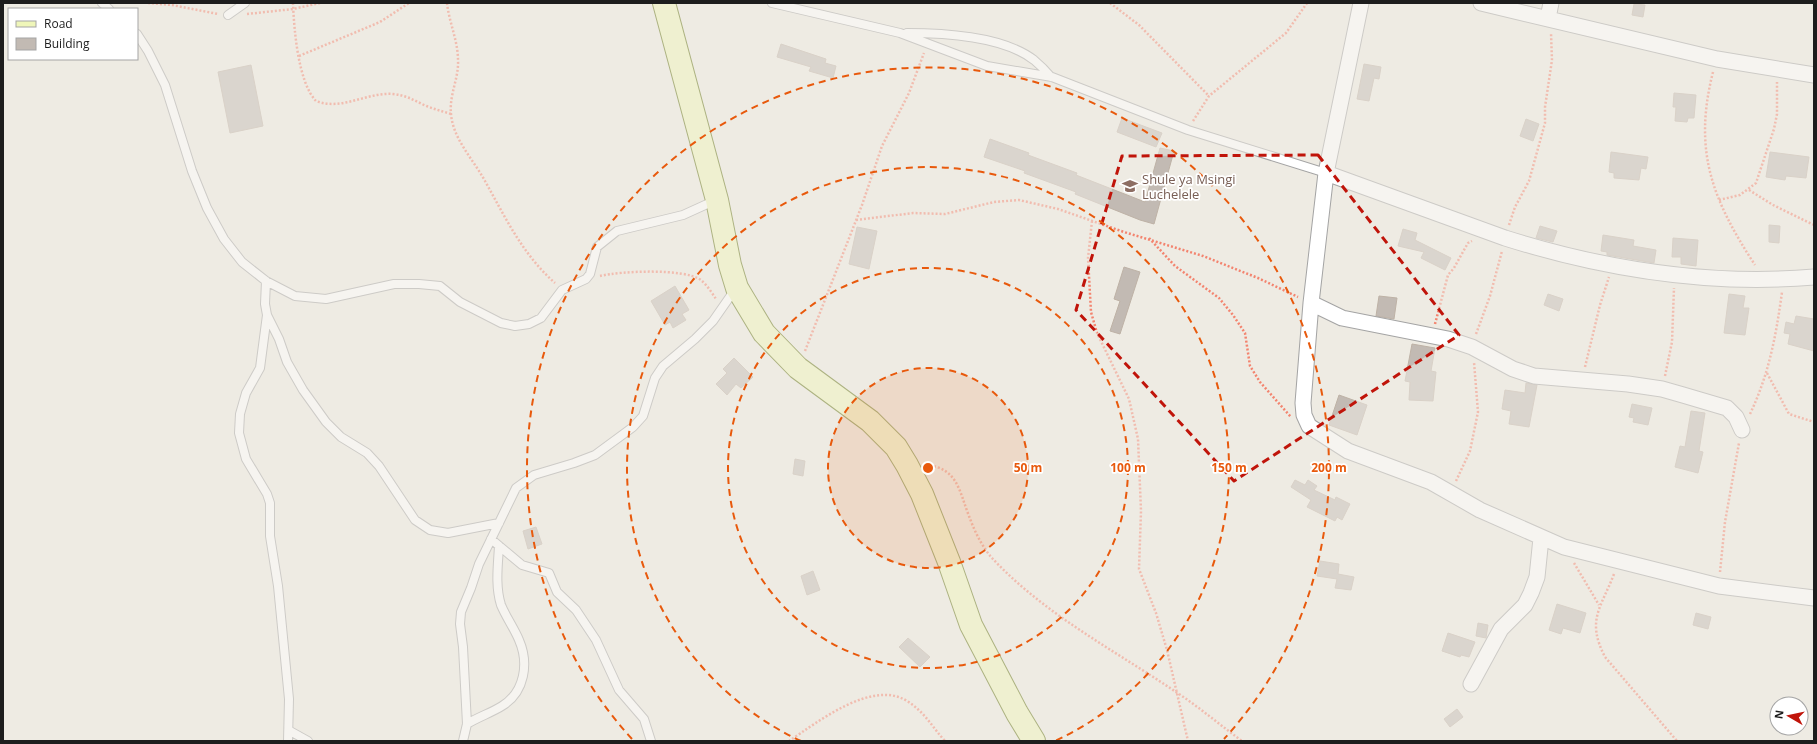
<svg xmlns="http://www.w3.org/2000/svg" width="1817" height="744" font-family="'Open Sans',sans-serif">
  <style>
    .building { fill: #c2bab3; stroke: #beb2a6 }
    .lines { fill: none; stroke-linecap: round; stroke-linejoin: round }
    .lane-casing { stroke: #a4a4a4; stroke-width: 10 }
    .street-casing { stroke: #a4a4a4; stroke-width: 17 }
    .secondary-casing { stroke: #5d6e0a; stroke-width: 24 }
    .path { stroke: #f3846f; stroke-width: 2.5; stroke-dasharray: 2 2; stroke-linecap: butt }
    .lane { stroke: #fff; stroke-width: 8 }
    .street { stroke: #fff; stroke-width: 15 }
    .secondary { stroke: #eff6b9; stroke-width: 22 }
    .marked { fill: none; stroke: #c0140a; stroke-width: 3; stroke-dasharray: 8 5; stroke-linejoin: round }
    .ring { fill: none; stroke: #e8590c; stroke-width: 2; stroke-dasharray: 7 5 }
    .labels { text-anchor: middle; stroke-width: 3.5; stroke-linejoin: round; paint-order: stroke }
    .education-label { font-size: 13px; fill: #785e54; stroke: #fff; text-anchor: start }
    .centre { fill: #e8590c; stroke: #fff; stroke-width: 2 }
    .ring-label { font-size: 12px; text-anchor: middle; font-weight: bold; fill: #e8590c; stroke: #fff; stroke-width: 3.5; stroke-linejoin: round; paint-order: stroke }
  </style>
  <rect width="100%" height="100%" fill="#eeebe3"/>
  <!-- building -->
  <path class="building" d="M1634 4 1645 5 1643 17 1632 15Z
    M781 44 826 59 825 63 836 66 833 78 809 71 811 67 777 57Z
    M1364 64 1381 67 1379 79 1374 78 1369 101 1357 99Z
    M251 65 263 126 230 133 218 72Z
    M1674 93 1696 95 1694 118H1688L1687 122 1675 121 1676 107H1673Z
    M1122 118 1162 133 1156 147 1117 132Z
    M1526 119 1539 124 1533 141 1520 136Z
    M990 139 1029 153 1028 155 1077 173 1076 175 1145 202 1160 148 1174 151 1154 224 1140 220 1075 194 1076 192 1024 173 1025 171 984 157Z
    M1611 152 1648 157 1646 169 1641 168 1639 180 1614 178V173L1609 172Z
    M1770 152 1809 157 1806 178 1786 176 1785 180 1766 177Z
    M1769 225 1780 226 1779 243 1769 242Z
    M1540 226 1557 231 1553 242 1536 238Z
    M857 227 877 231 869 269 849 264Z
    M1403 229 1417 233 1415 240 1451 258 1445 270 1421 258 1424 252 1398 246Z
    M1603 235 1634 240 1633 246 1656 250 1654 263 1607 255V252L1601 251Z
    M1673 238 1698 240 1696 266 1681 264V257H1672Z
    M1124 267 1140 272 1120 334 1110 331 1120 301 1114 299Z
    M675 286 689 310 682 314 686 320 673 328 670 322 665 325 651 301Z
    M1548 294 1563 299 1559 311 1544 305Z
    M1729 294 1745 296 1743 308H1749L1745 335 1724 333Z
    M1379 296 1397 298 1394 319 1376 316Z
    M1796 316 1814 319V351L1788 344 1790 334 1784 333 1786 322 1794 324Z
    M1412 344 1435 348 1431 371 1436 372 1433 401 1409 400 1410 382 1405 381Z
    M734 358 753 377 741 388 736 384 727 395 716 384 727 373 723 369Z
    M1526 383 1537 385 1529 427 1509 424 1511 411 1502 409 1505 390 1525 393Z
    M1339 395 1367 405 1357 435 1329 425Z
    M1632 404 1652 408 1648 425 1633 422 1634 418 1629 417Z
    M1691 411 1705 413 1699 451 1703 452 1698 473 1675 467 1680 446 1685 447Z
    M795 459 805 461 803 476 793 474Z
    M1295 480 1305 485 1308 480 1317 486 1314 490 1335 500 1336 497 1350 504 1342 520 1337 517 1335 521 1307 507 1311 500 1291 487Z
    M536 527 542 544 528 549 523 531Z
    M1320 561 1339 564 1338 574 1354 577 1351 590 1335 588 1337 579 1317 576Z
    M813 571 820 590 807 595 801 576Z
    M1557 604 1586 613 1580 633 1563 628 1561 634 1549 630Z
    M1696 613 1711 617 1708 629 1693 625Z
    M1478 623 1488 625 1486 638 1476 636Z
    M1448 633 1475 642 1469 657 1461 655 1460 657 1442 651Z
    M908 638 930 657 920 667 899 647Z
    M1457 709 1463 717 1450 727 1444 719Z"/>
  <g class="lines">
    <defs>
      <path id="lane" d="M102 3 109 9
        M772 3 900 33 987 66 1052 77 1188 130 1326 173
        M228 15 245 3
        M907 33C944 33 1003 36 1034 60 1040 65 1046 71 1051 77
        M137 34 148 51 165 85 192 171 207 208 224 239 242 262 266 281 295 296 326 299 394 284H419L440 286 460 302 501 323 515 326 529 324 541 318 562 290 586 279 590 274 597 247 617 231 683 215 716 200
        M266 281 265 304 267 315 279 339 287 362 303 390 326 422 341 437 367 453 379 466 415 520 430 530 448 533 499 523
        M267 315 260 368 246 393 240 414 239 433 246 459 267 494 270 503V536L278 586 289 699 288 741
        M491 539 522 565 549 573 557 592 576 610 596 640 619 690 644 719 651 741
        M467 724C478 717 491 713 502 706 525 692 529 663 519 640 514 628 506 617 501 605 495 586 498 565 499 546
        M290 731 308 741
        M463 741 467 724 463 647 460 624 461 612 471 588 479 564 516 488 534 475 574 463 595 455 633 427 643 416 655 378 663 366 695 339 713 321 736 288"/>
      <path id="street" d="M1361 3 1326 173 1311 303 1303 403 1304 415 1309 426 1348 451 1431 482 1480 510 1564 547 1719 586 1814 598
        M1481 3 1717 59 1814 75
        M1548 18 1551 3
        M1326 173 1505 238C1604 269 1710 286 1814 277
        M1311 303 1342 318 1448 339 1472 347 1513 369 1534 376 1628 384 1662 389 1683 395 1727 408 1736 417 1742 430
        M1471 684 1501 629 1525 605 1531 593 1537 577 1541 538"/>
      <path id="secondary" d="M664 3 717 200 730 265 737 288 764 333 798 368 870 421 896 447 907 465 922 494 949 562 971 625 1017 713 1034 741"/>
    </defs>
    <!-- lane casing -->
    <use href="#lane" class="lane-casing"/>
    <!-- street casing -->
    <use href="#street" class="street-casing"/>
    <!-- secondary casing -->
    <use href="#secondary" class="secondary-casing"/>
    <!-- path -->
    <path class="path" d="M148 3 172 5 218 14
      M293 3C294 29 298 82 316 101 342 111 367 92 393 94 405 95 414 100 424 105 433 109 442 111 451 114
      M447 3C449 22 458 41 458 60 459 78 449 95 451 114 453 139 473 159 485 181 505 217 523 255 555 283
      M1110 3 1139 25 1209 96
      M247 14 293 9 320 3
      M299 56 380 22 409 3
      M1713 72C1693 151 1712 199 1755 265
      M1193 121 1209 96 1286 33 1307 3
      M1749 190 1773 205 1814 225
      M1719 200 1740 195 1756 183 1774 129 1777 114V82
      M856 220 913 213 945 214 994 202 1019 200 1058 209 1124 232 1203 256 1258 278 1298 297
      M1092 221 1088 258 1091 312 1097 333 1129 399 1138 439 1141 511 1139 569 1156 613 1167 650 1188 741
      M1509 225 1515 207 1529 181 1545 123V107L1552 60 1551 33
      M1149 238 1175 266 1219 298 1233 315 1245 333 1250 366 1260 382 1291 417
      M600 276C621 271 684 268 701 280 707 285 712 293 716 299
      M1435 324 1448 275 1454 268 1468 243 1472 241
      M1476 334 1490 296 1502 251
      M805 351 862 205 882 146 909 93 924 53
      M1585 367 1600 305 1609 277
      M1767 373 1789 414 1814 422
      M1665 376 1672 342 1674 288
      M1750 414C1769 374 1776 336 1782 292
      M926 465C958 468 959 491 969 516 974 530 982 547 992 558 1044 614 1114 650 1176 692 1199 707 1220 725 1242 741
      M1456 481 1470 451 1478 412 1474 362
      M1574 563 1599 605
      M1720 572 1725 522 1739 443
      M1614 574C1601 608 1586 620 1605 657L1677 741
      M789 741C818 722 872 679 907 701 925 712 932 727 945 741"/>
    <!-- lane -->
    <use href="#lane" class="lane"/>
    <!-- street -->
    <use href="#street" class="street"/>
    <!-- secondary -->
    <use href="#secondary" class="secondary"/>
  </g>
  <!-- marked area -->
  <path d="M0 0H1817V744H0ZM1318 155 1459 335 1234 481 1076 310 1122 156Z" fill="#eeebe3" fill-opacity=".55" fill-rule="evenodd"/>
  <path class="marked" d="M1318 155 1459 335 1234 481 1076 310 1122 156Z"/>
  <!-- distance rings -->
  <circle cx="928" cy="468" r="100" fill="#e8590c" fill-opacity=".12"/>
  <g class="ring">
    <circle cx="928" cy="468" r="100"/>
    <circle cx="928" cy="468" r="200"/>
    <path d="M801 741A301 301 0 1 1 1055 741"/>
    <path d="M632 739A401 401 0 1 1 1224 739"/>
  </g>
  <!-- icons -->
  <defs>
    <symbol id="school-bare" viewBox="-9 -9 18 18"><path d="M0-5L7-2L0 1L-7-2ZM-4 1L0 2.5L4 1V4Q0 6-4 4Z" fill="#8d6e63" stroke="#fff" stroke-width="2.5" paint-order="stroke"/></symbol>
  </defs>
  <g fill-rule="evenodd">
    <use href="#school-bare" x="1119" y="175" width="22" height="22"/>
  </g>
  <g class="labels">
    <!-- education labels -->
    <g class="education-label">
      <text x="1142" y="184">Shule ya Msingi<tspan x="1142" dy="15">Luchelele</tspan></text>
    </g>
  </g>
  <circle cx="928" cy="468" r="6" class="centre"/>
  <g class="ring-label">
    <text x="1028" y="472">50 m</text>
    <text x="1128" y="472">100 m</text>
    <text x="1229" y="472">150 m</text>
    <text x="1329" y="472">200 m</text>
  </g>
  <!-- border -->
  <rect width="1817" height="744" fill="none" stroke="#1d1d1d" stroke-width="8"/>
  <!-- legend -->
  <rect x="8" y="8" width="130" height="52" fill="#ffffff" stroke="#a5a5a5"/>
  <rect x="16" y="21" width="20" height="6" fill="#eff6b9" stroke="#a5a5a5"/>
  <text x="44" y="28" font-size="12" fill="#1d1d1d">Road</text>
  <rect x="16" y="38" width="20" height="12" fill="#c2bab3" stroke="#a5a5a5"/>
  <text x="44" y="48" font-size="12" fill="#1d1d1d">Building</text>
  <!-- north arrow -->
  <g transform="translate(1789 716) rotate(279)"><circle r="19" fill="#ffffff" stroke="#a5a5a5"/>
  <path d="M0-3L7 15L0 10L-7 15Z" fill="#c0140a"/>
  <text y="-6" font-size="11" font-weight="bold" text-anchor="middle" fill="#1d1d1d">N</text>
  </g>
</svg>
